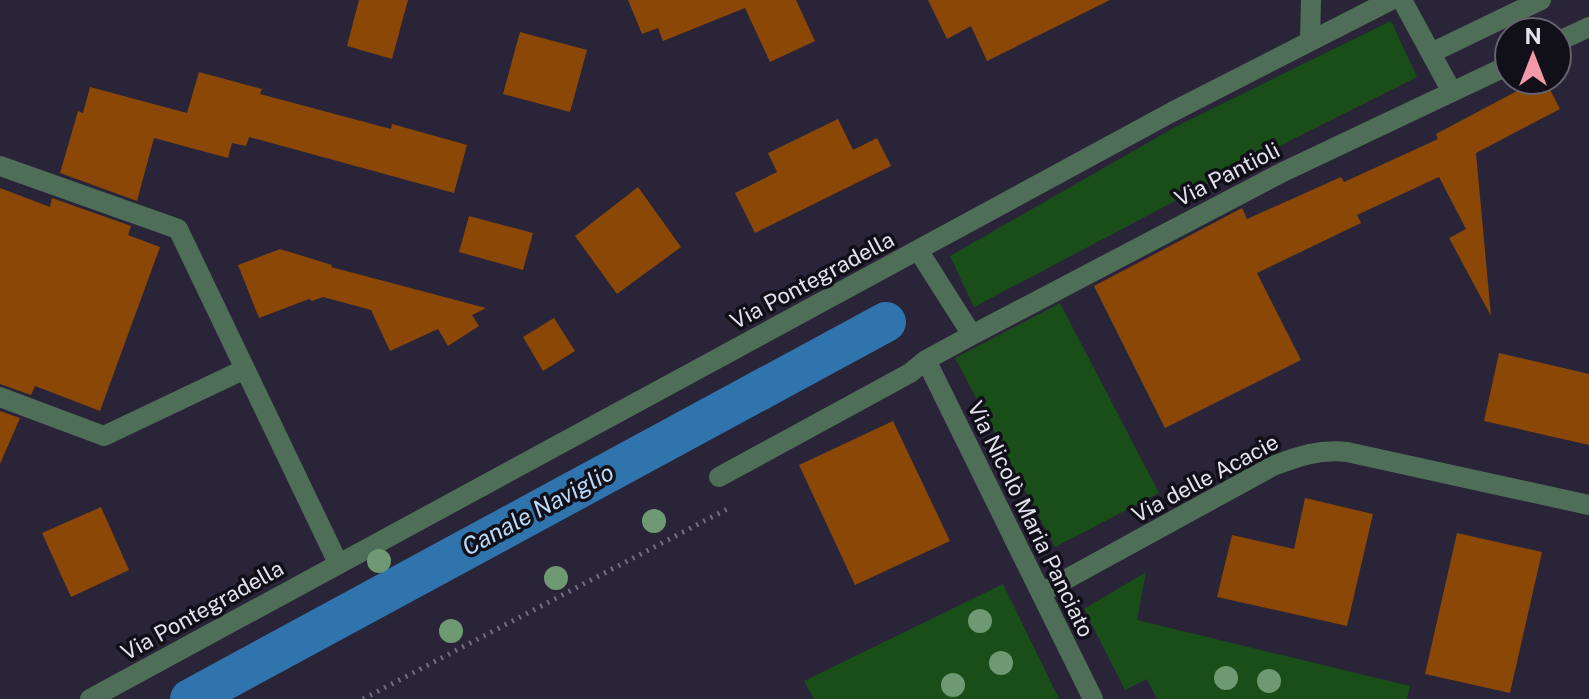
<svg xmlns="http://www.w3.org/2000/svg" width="1589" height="699" font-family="'Public Sans',sans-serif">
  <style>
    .green { fill: #1a4e19 }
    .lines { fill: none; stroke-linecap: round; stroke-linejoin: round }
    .canal { stroke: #3074ad; stroke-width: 40 }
    .building { fill: #8a4706 }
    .path { stroke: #736f80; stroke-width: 5; stroke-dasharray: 2 6; stroke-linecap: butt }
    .minor { stroke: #4f6e57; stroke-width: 20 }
    .tree { fill: #6e9972 }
    .labels { text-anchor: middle; stroke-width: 7; stroke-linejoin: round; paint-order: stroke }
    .street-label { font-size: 22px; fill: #e4e2ef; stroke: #110f18 }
    .water-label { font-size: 24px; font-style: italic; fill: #b9dbfb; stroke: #110f18 }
  </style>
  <rect width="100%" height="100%" fill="#292438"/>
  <!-- green -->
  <path class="green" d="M1391 21 1417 77 1295 138 974 307 950 256 1177 126Z
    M1060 303 1159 493 1055 547 955 358Z
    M1146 572 1137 620 1410 686 1407 699H1157L1147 679 1125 690 1084 609Z
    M1003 584 1059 699H814L804 681Z"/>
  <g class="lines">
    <!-- canal -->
    <path class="canal" d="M190 699 886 322"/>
  </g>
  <!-- building -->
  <path class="building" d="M359 0H408L392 59 347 46Z
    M628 0H796L815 41 770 62 745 8 663 41 658 28 642 34Z
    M928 0H1110L987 61 971 26 947 39Z
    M520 32 587 50 570 112 503 94Z
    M199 72 262 89 260 94 391 129 392 124 467 145 454 193 249 137 246 146 232 143 228 158 154 138 137 201 60 173 78 111 83 113 90 87 187 113Z
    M1538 80H1545L1560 109 1476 153 1491 316 1449 238 1466 229 1439 177 1357 215 1361 223 1257 273 1301 360 1165 428 1094 286 1242 208 1247 219 1341 177 1344 182 1438 139 1436 134Z
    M838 119 853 150 877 138 891 166 755 233 735 193 777 172 768 153Z
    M638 187 681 247 617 294 575 236Z
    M0 188 50 207 52 198 131 226 128 235 160 247 100 411 35 386 31 395 0 384Z
    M469 216 533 233 523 270 459 252Z
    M280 249 332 265 331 267 486 308 472 315 479 326 448 346 438 329 390 351 371 310 323 297 312 301 309 299 259 318 238 265Z
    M554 318 575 351 543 371 523 337Z
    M1499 353 1589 374V445L1484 421Z
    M0 411 20 418 0 464Z
    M893 421 950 541 855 585 799 465Z
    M1305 498 1373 514 1347 626 1217 597 1232 535 1294 549Z
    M101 507 129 570 71 597 42 533Z
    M1457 533 1542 552 1510 693 1425 674Z"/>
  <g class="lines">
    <!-- path -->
    <path class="path" d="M363 699 731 507"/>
    <!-- minor -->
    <path class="minor" d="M1402 0 1452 92
      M1310 41 1311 0
      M1557 42 1589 27
      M1431 53 1541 0
      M0 166 178 229 338 563
      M918 250 972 335
      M926 360 1093 699
      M0 397 104 436 245 369
      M719 477 910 373 926 360 972 335 1283 172 1509 65
      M1041 593 1273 466C1299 456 1319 449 1347 452L1589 505
      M90 699 1172 112 1391 0"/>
  </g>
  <!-- trees -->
  <g class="tree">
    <circle cx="654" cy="521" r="12"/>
    <circle cx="379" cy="561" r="12"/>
    <circle cx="556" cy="578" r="12"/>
    <circle cx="980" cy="621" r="12"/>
    <circle cx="451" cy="631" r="12"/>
    <circle cx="1001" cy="663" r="12"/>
    <circle cx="1226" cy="678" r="12"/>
    <circle cx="1269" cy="681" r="12"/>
    <circle cx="953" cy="685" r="12"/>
  </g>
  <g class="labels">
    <!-- street labels -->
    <g class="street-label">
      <text transform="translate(1227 174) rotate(-27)" y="8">Via Pantioli</text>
      <text transform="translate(812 280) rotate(-28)" y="8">Via Pontegradella</text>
      <text transform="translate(1205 478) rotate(-28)" y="8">Via delle Acacie</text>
      <text transform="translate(1031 519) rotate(64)" y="8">Via Nicolò Maria Panciato</text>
      <text transform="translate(202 610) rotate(-29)" y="8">Via Pontegradella</text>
    </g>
    <!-- water labels -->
    <g class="water-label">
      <text transform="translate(538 510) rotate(-28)" y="8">Canale Naviglio</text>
    </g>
  </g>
  <!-- north arrow -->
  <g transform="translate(1533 56)"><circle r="38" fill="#110f18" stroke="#65636e" stroke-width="2"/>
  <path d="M0-6L14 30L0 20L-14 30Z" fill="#f39aaa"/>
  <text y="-12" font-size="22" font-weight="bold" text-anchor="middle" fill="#e4e2ef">N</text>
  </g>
</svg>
